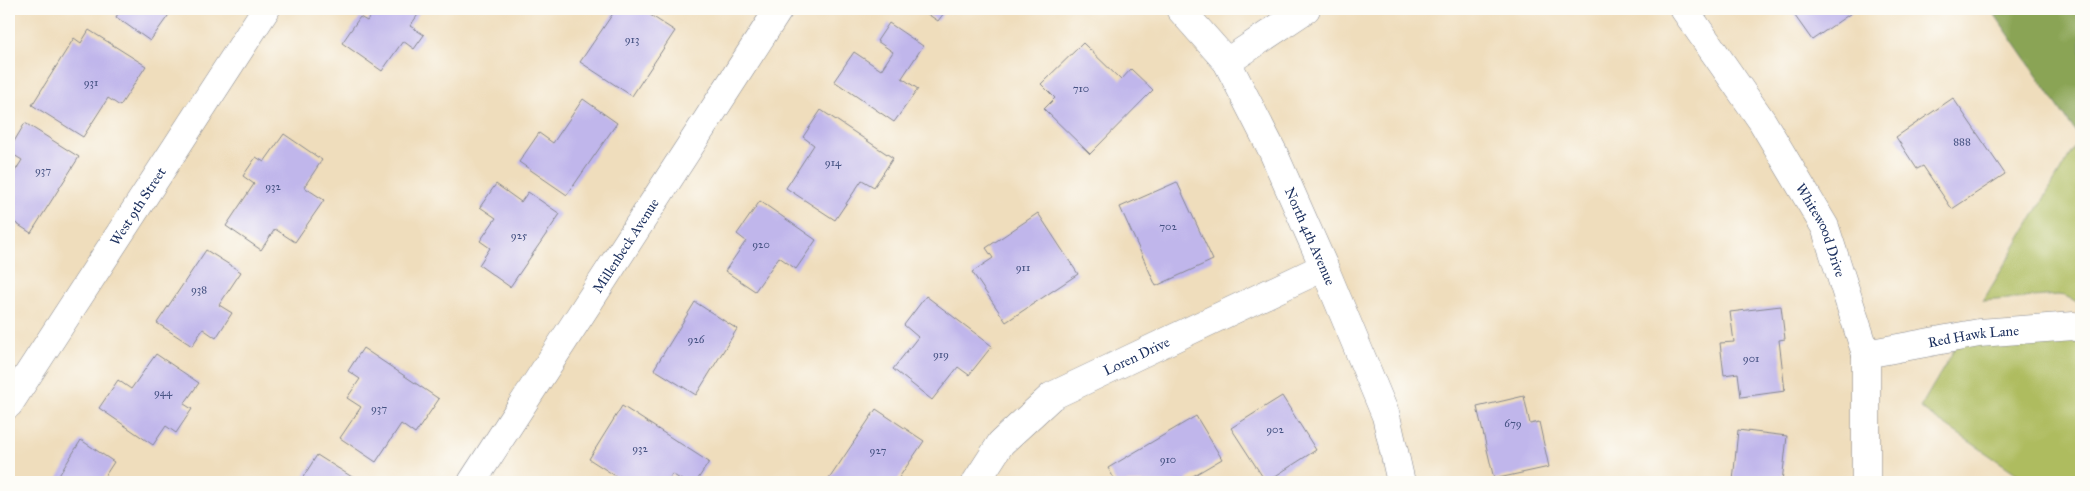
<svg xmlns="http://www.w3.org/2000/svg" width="2090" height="491" font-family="'IM FELL Great Primer',serif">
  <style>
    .green { fill: #aebc5e; stroke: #64765e }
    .forest { fill: #8aa455; stroke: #526a5a }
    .building { fill: #c0b6eb }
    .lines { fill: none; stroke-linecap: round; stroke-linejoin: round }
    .street-casing { stroke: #85868d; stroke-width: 29 }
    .street { stroke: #fff; stroke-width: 28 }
    .labels { text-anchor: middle; stroke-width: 4; stroke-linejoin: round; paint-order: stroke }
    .number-label { font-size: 11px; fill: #445181 }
    .street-label { font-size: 14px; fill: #1b2f5e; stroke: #fdfcf7 }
  </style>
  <rect width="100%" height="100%" fill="#fdfcf7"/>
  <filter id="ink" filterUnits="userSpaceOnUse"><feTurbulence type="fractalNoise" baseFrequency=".02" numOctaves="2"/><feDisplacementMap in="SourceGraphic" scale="10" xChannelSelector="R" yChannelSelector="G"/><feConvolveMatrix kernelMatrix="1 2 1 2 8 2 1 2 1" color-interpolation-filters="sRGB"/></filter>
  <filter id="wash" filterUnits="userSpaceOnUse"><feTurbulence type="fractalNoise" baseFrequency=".0096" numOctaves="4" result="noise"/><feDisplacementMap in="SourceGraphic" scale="20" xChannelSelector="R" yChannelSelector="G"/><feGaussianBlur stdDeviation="1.12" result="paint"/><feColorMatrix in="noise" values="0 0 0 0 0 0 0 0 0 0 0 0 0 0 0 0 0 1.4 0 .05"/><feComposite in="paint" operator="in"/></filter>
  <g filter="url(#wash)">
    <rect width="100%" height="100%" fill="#efddbc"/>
    <!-- green -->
    <path class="green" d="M2081 136V304L2065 296 2058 295 1983 301Z
      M2052 329 2081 343V482H2029L1920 408 1961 338Z"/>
    <!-- forest -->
    <path class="forest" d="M1991 9H2081V136L2079 137Z"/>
    <g id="blocks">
      <!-- building -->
      <path class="building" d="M121 9H173L150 41 116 17Z
        M376 9H422L410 26 424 35 414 49 403 41 382 71 342 43 360 17 367 21Z
        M616 9H641L675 31 632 96 580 62Z
        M920 9H947L938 21Z
        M1790 9H1857L1812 40Z
        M889 23 923 46 902 78 918 89 894 122 834 81 854 52 881 70 893 52 877 41Z
        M89 30 146 66 120 106 108 98 83 137 32 105 74 38 81 43Z
        M1083 43 1121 80 1131 69 1153 90 1090 154 1044 109 1055 98 1041 84Z
        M1953 98 2005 174 1952 209 1923 166 1917 169 1896 137Z
        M583 99 617 123 567 195 519 162 539 133 553 143Z
        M821 110 893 158 874 187 862 180 835 220 786 188 814 145 803 137Z
        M25 123 79 157 31 233 9 219V181L22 160 9 152V150Z
        M284 134 322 160 304 187 324 200 295 242 275 229 261 250 226 226 254 184 243 176 256 157 264 162Z
        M1177 182 1213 260 1156 286 1120 207Z
        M496 184 521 202 528 192 560 214 510 287 479 265 490 248 480 241 496 218 480 207Z
        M760 201 816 240 796 269 779 257 755 291 725 271 746 241 737 234Z
        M1038 213 1078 274 1006 322 972 272 993 258 986 248Z
        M206 250 241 272 219 305 232 313 216 338 203 329 192 346 157 323Z
        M926 296 992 346 969 375 958 367 932 400 893 369 918 337 904 325Z
        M695 302 737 329 696 395 654 369Z
        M1781 306 1785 339 1779 340 1785 391 1741 397 1738 373 1724 375 1720 343 1734 342 1730 312Z
        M363 348 439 399 415 434 401 424 376 462 340 438 361 407 347 398 360 379 348 371Z
        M156 354 199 383 184 404 192 409 176 433 166 426 153 445 99 408 118 380 131 389Z
        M1282 396 1316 450 1266 482 1231 428Z
        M1524 396 1530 424 1539 422 1549 467 1494 479 1477 407Z
        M622 406 709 462 696 482H685L672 474 667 482H625L589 459Z
        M876 409 924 441 896 482H827Z
        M1196 416 1222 459 1186 480 1187 482H1116L1108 468Z
        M1738 430 1787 436 1782 482H1719V479L1733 481Z
        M81 440 114 462 101 482H55Z
        M317 455 360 482H300Z"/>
    </g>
  </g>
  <g filter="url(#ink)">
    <use href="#blocks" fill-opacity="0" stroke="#85868d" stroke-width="1"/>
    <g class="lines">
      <defs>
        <g id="street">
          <path id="s1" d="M1180 9 1227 62 1273 152 1324 267 1386 416 1401 482"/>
          <path id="s2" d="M1684 9 1762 121 1825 227 1866 354V482"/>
          <path d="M1227 62 1306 9"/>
          <path id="s3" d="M1866 354 1979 333 2074 326 2081 329"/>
          <path id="s4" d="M9 404 266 9"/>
          <path id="s5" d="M472 482 779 9"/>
          <path id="s6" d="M976 482 1001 443 1052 396 1324 267"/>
        </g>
      </defs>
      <!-- street casing -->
      <use href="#street" class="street-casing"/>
      <!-- street -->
      <use href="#street" class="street"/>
    </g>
  </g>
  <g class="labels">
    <!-- number labels -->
    <g class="number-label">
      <text x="632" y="43">913</text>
      <text x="91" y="86">931</text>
      <text x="1081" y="92">710</text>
      <text x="1962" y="145">888</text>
      <text x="833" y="166">914</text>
      <text x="43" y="174">937</text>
      <text x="273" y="190">932</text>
      <text x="1168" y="230">702</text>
      <text x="519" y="239">925</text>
      <text x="761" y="248">920</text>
      <text x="1023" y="271">911</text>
      <text x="199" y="293">938</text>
      <text x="696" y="343">926</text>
      <text x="941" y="358">919</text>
      <text x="1751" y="362">901</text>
      <text x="163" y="396">944</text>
      <text x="379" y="412">937</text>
      <text x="1513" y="427">679</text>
      <text x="1275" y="433">902</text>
      <text x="640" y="452">932</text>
      <text x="878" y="454">927</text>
      <text x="1168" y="463">910</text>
    </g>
    <!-- street labels -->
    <g class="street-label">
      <text dy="5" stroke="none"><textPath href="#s4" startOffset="236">West 9th Street</textPath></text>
      <text dy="5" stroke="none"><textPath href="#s2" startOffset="261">Whitewood Drive</textPath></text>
      <text dy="5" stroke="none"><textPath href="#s1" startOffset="264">North 4th Avenue</textPath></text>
      <text dy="5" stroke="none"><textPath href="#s5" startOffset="282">Millenbeck Avenue</textPath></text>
      <text dy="5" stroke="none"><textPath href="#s3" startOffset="109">Red Hawk Lane</textPath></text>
      <text dy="5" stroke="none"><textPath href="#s6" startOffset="209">Loren Drive</textPath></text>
    </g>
  </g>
  <!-- margin -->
  <rect width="2090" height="491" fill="none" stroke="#fdfcf7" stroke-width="30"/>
</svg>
